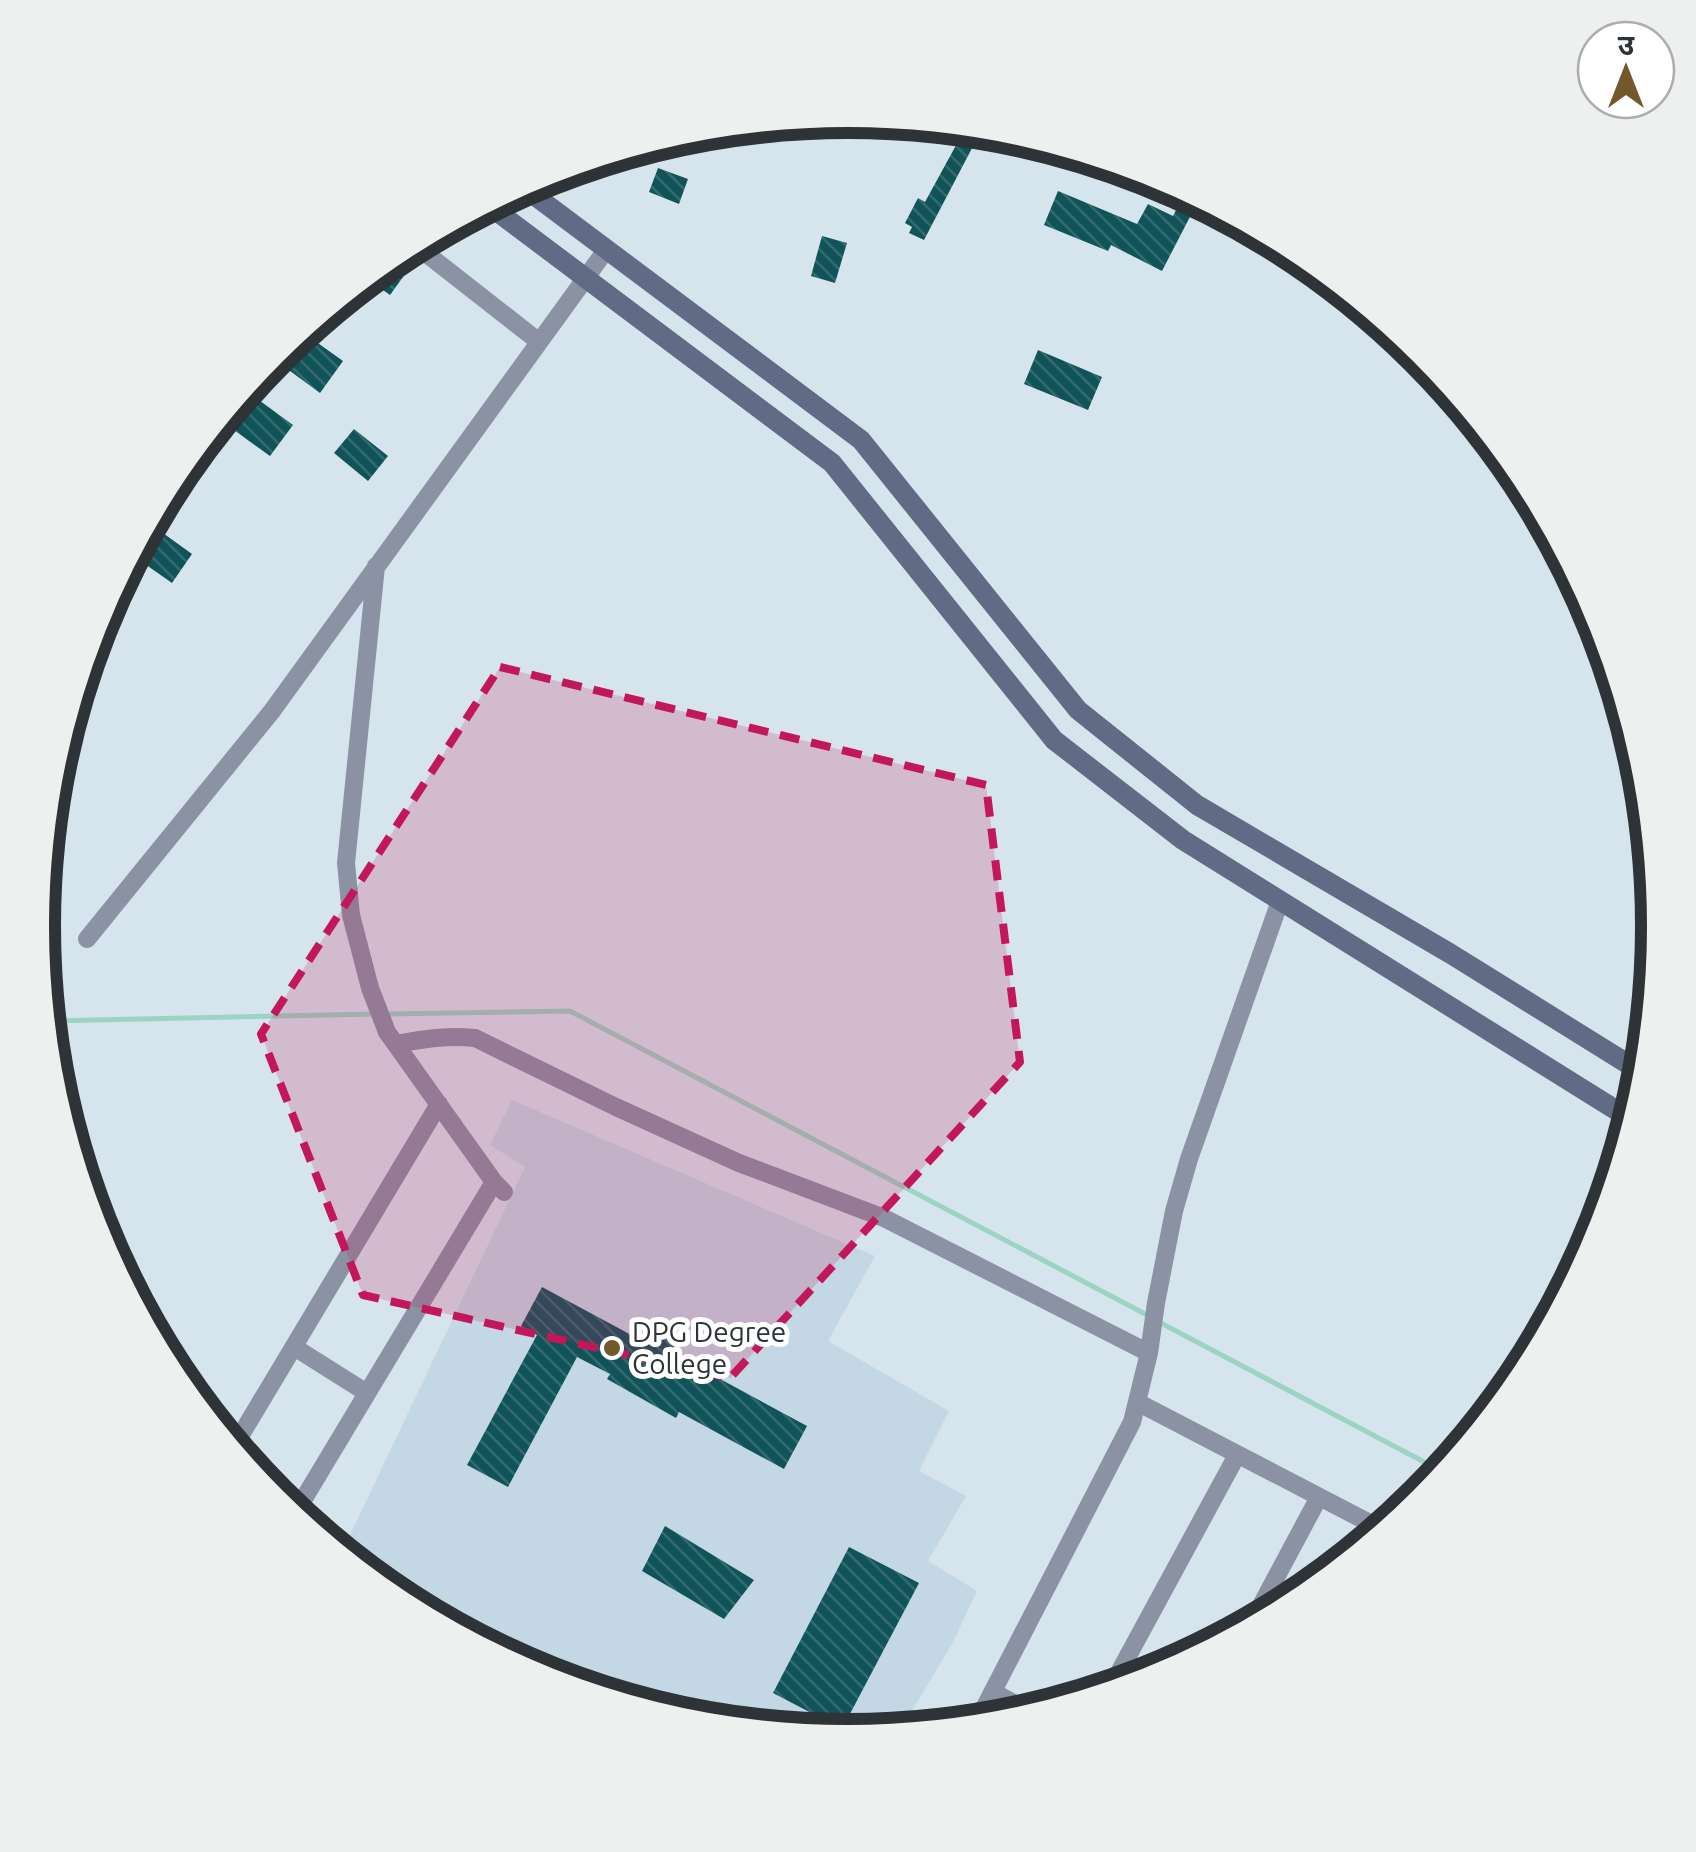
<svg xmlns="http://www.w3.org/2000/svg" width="1696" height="1852" font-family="Ubuntu,'Noto Sans Devanagari',sans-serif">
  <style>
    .built { fill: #c3d8e4 }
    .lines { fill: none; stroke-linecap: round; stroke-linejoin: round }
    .stream { stroke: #9bd4c2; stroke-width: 5 }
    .building { fill: url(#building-back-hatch) }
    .street { stroke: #8a92a4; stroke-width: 18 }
    .secondary { stroke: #616b85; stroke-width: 20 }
    .marked { fill: #c2185b; fill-opacity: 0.2; stroke: #c2185b; stroke-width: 8; stroke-dasharray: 20 12; stroke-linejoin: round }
    .poi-dot { fill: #73582b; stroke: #fff; stroke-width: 4 }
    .labels { text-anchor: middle; stroke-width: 10; stroke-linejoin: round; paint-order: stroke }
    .poi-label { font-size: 28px; fill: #2d3336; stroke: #fff; text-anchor: start }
    .rim { fill: none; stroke: #2d3336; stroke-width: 12 }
  </style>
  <defs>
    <pattern id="building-back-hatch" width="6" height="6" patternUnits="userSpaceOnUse" patternTransform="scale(2.5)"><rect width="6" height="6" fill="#10545a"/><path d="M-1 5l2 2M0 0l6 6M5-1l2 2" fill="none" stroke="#336a6f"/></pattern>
  </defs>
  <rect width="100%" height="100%" fill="#d6e4ed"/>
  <!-- built -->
  <path class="built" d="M512 1100 875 1256 828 1341 949 1411 919 1471 966 1496 928 1561 977 1591 952 1644 900 1731 847 1736 689 1721 537 1675 397 1600 341 1554 525 1167 490 1145Z"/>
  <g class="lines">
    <!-- stream -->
    <path class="stream" d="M386 1014 570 1011 1149 1316
      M47 1021 375 1014
      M1159 1322 1443 1472"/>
  </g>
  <!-- building -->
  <path class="building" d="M966 127 982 129 924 240 909 233 912 227 905 223 918 198 925 202Z
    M658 168 688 179 679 204 649 192Z
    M1058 191 1137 224 1148 204 1173 216 1180 202 1194 209 1162 271 1111 245 1108 251 1044 225Z
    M822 236 847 243 835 283 811 276Z
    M395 254 411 266 390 295 366 278Z
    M301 331 343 361 320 393 271 357Z
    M1038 350 1102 377 1088 410 1024 384Z
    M245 390 293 425 270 456 220 420Z
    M354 429 388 456 368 481 334 453Z
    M149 523 192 554 172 583 132 555Z
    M542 1287 650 1345 654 1336 661 1334 667 1335 674 1345 672 1353 807 1426 784 1469 679 1412 676 1418 607 1379 610 1374 577 1357 508 1487 467 1465 537 1335 521 1326Z
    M665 1526 754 1580 724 1619 642 1571Z
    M849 1547 919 1583 842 1729 773 1693Z"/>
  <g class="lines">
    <!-- street -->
    <path class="street" d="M414 244 538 341
      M376 566 346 863 351 915 370 988 387 1032 494 1182 504 1192
      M87 939 272 711 606 250
      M396 1044C423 1039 448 1035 475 1038L616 1107 739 1163 884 1218 1149 1353
      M294 1347 367 1393
      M1137 1402 1383 1530
      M233 1448 439 1104
      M294 1515 494 1182
      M1250 1626 1319 1497
      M1110 1689 1237 1455
      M993 1692 1032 1713
      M976 1724 1132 1422 1149 1353 1156 1303 1174 1211 1189 1159 1280 901"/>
    <!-- secondary -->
    <path class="secondary" d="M522 186 861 440 1078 710 1197 805 1451 954 1644 1074
      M487 204 832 463 1054 740 1183 840 1632 1120"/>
  </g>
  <!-- marked area -->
  <path class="marked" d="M500 667 986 785 1020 1062 730 1378 363 1295 261 1034Z"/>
  <!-- markers -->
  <circle class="poi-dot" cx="612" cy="1348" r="10"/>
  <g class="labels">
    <!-- poi labels -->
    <g class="poi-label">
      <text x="632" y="1342">DPG Degree<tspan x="632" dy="32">College</tspan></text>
    </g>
  </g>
  <!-- crop -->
  <path d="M0 0H1696V1852H0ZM55 926a793 793 0 1 1 1586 0a793 793 0 1 1-1586 0Z" fill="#eeefef" fill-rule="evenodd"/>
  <path class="rim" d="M55 926a793 793 0 1 1 1586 0a793 793 0 1 1-1586 0Z"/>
  <!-- north arrow -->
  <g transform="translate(1626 70)"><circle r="48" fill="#ffffff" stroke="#abadaf" stroke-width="2.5"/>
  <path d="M0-8L18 38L0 25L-18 38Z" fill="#73582b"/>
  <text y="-15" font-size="28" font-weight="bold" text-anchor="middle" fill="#2d3336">उ</text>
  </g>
</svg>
